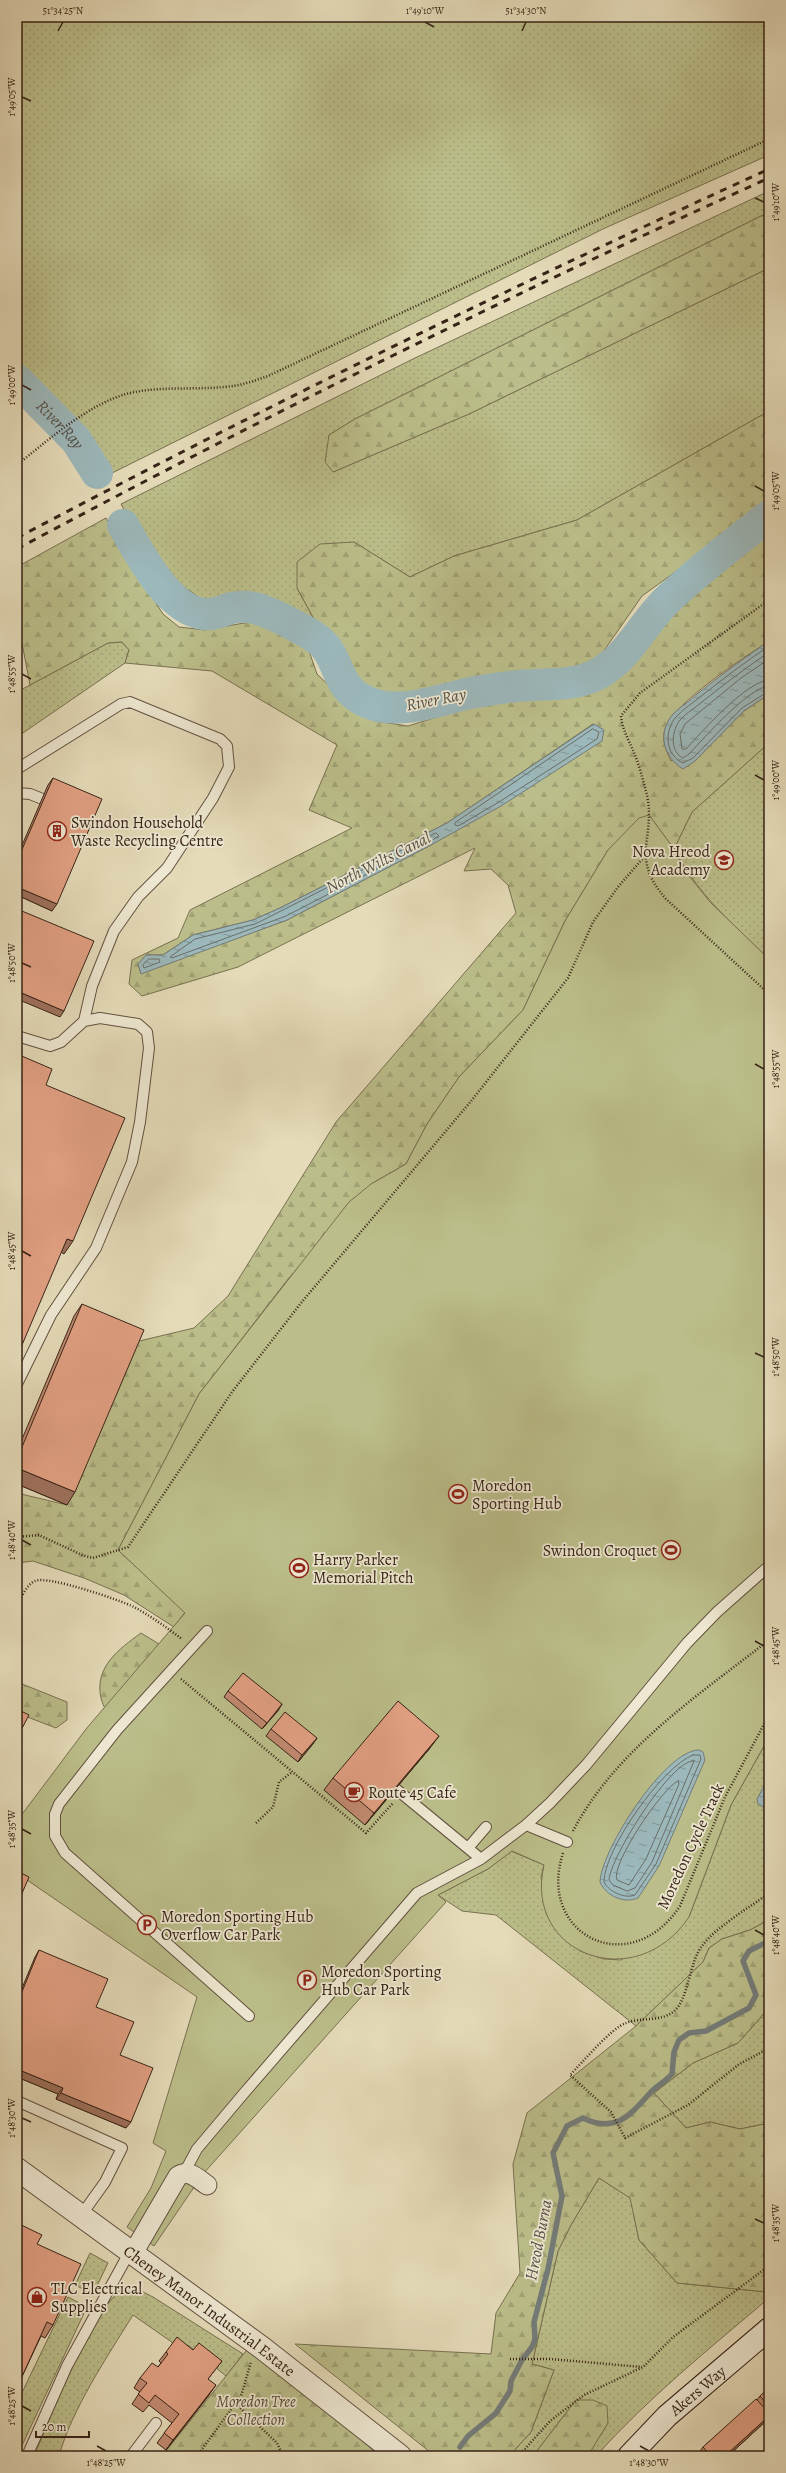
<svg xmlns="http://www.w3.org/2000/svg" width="786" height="2473" font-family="Alegreya,serif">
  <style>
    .grass { fill: url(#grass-dots); stroke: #797050 }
    .forest { fill: url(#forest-firs); stroke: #797050; fill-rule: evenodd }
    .pitch { fill: #bbbe8a; stroke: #797050 }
    .water { fill: url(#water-ripples); stroke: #747c79 }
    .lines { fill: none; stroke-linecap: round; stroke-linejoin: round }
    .shore { stroke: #6a6e68; stroke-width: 1 }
    .stream { stroke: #747c79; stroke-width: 5.5 }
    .river { stroke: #9cb8bb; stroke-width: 32 }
    .service-casing { stroke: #62513f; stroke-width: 12 }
    .minor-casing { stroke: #62513f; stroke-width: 21 }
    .tertiary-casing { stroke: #62513f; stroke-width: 24 }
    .secondary-casing { stroke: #372316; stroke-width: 24 }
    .path { stroke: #372316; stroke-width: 2.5; stroke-dasharray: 1 2; stroke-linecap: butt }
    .service { stroke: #eee8d2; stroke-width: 10 }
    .minor { stroke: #eee8d2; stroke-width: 19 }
    .tertiary { stroke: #eee8d2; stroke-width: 22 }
    .secondary { stroke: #eee8d2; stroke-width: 22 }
    .rail { stroke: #372316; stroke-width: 3; stroke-dasharray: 7 7; stroke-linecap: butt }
    .wall { fill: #c28a71; stroke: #372316 }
    .shaded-wall { fill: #9e705c; stroke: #372316 }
    .building { fill: #e2a083; stroke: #372316 }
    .ticks { fill: none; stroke: #372316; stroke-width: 1.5 }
    .labels { text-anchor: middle; stroke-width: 3.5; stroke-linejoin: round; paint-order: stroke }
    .poi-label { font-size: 16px; fill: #372316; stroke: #eee8d2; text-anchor: start }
    .street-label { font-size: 16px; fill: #372316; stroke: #eee8d2 }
    .park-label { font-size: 16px; font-style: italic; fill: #584a33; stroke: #eee8d2 }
    .water-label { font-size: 17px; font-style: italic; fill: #555048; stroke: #eee8d2 }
    .neatline { fill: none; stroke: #372316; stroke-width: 1.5 }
    .ticks-label { font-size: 10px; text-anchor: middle; fill: #372316 }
  </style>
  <defs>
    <pattern id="grass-dots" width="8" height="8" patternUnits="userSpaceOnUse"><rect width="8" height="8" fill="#bbbe8a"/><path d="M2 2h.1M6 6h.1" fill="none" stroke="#a1a376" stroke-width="1.8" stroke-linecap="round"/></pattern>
    <pattern id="forest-firs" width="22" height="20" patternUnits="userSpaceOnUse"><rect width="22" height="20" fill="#bbbe8a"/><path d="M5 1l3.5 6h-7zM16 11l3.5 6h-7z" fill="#a1a376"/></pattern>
    <pattern id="water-ripples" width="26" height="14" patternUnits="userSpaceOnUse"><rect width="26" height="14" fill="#9cb8bb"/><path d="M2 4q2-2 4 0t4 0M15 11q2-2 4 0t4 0" fill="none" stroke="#809597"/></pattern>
  </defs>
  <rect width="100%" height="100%" fill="#e5dbb9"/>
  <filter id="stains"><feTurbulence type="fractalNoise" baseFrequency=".005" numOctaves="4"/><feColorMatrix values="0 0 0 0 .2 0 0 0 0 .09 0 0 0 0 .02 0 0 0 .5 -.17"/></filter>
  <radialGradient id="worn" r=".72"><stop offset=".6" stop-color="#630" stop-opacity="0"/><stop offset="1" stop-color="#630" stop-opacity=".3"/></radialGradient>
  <!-- grass -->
  <path class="grass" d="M17 17H769V155L605 228 108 475 17 369Z
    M769 191V212L355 419 329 435 333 472 469 414 769 268V411L577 520 454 556 410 577 354 542 297 588 314 619 280 605 203 600 178 583 133 527 121 504 415 358Z
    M122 642 129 650 125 663 17 737V692L108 643Z
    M769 743V959C733 925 697 893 674 849L692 812Z
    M769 1737V1920L750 1930 722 1939 709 1948 703 1962 636 2026 496 1915 462 1911 438 1895 488 1869 511 1851 544 1865 541 1877 546 1912 553 1926 580 1951 604 1959 621 1960 689 1917 731 1805Z
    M769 2008V2123L740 2129 710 2122 686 2128 654 2093 693 2063 738 2043Z
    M599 2178 631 2198 639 2240 677 2283 766 2292 769 2288V2298C709 2349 648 2398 596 2456H587L608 2423 576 2400 533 2456H509L531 2432 554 2370 532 2364 558 2251 571 2225Z
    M90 2253 108 2263 93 2294 75 2285Z
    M129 2285 153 2297 243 2354 226 2376 188 2345 183 2350 133 2315C107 2357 72 2409 59 2456H34C48 2423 98 2294 129 2285Z
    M68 2297 87 2307 17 2456V2403Z"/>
  <!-- forest -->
  <path class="forest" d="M769 212V268L469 414 333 472 325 462 329 435 355 419Z
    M769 411V504L642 596 594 665 564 679 495 677 405 700 379 696 356 682 314 619 297 588V562L320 544 354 542 410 577 454 556 577 520Z
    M106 518 129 560 163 614 179 627 205 630 255 621 292 634 308 648 317 674 345 701 375 721 408 726 495 699 565 696 605 671 662 607 769 530V641C745 657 673 703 665 729 661 740 667 752 671 761L723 732 744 711 769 694V743L692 812 674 849 649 815 608 850 565 921 523 1010 459 1077 427 1124 406 1164 371 1184 288 1279 199 1394 118 1550 185 1612 174 1627 124 1595 84 1578 33 1561 17 1563V1493L67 1505 135 1342 194 1328 228 1296 336 1122 516 913 508 885 491 869 464 871 475 848 238 967 142 996 129 984 132 960 178 938 190 910 352 828 309 810 337 745 212 671 125 663 129 650 122 642 108 643 30 685 17 617V567ZM593 724 431 845 287 920 141 973 138 965 146 955H163L193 935 253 920 280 908 447 823Z
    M141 1633 164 1647 114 1726C110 1717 103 1707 101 1698 94 1667 119 1649 141 1633Z
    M17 1682 67 1702V1720L56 1728 17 1713Z
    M769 1920V2008L738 2043 693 2063 654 2093 686 2128 710 2122 740 2129 769 2123V2288L767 2292 677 2283 639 2240 630 2198 599 2178 571 2225 558 2251 532 2364 554 2370 531 2432 509 2456H435L295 2344 491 2354 496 2313 520 2273 513 2164 527 2113 636 2026 703 1962 709 1948 722 1939 750 1930Z
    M250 2346 380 2456H162Z
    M576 2400H593L607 2406 608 2423 589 2454 587 2456H533Z"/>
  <!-- pitch -->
  <path class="pitch" d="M649 815 674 849 686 872 710 902 769 959V1737L731 1805 689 1917C636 1996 523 1955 544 1865L512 1851 488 1869 438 1895 446 1902 203 2174 154 2246 127 2227 151 2188 166 2151 153 2143 197 1997 17 1873V1821L86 1729 185 1613 118 1550 199 1394 349 1202 371 1184 406 1164 427 1124 459 1077 523 1010 565 921 608 850 639 818Z"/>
  <!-- water -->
  <path class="water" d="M769 641V694L744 711 695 761 683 769C663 757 657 733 673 714 680 707 690 701 697 694 721 675 744 658 769 641Z
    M594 724 604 730 602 741 501 806 431 845 287 920 141 974 138 964 146 955H163L193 935 253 920 280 908 447 823Z
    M699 1750 703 1752 705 1760 659 1866 638 1898C624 1904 606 1896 600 1882 601 1850 665 1750 699 1750Z
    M769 1777V1805L765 1808 758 1804 757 1799Z"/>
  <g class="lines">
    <!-- shore -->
    <path class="shore" d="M769 646C745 662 723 679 700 697 693 703 683 709 676 717 664 731 665 755 683 763L693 758 742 708 769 691
      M769 652C746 668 724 684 702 702 695 708 686 713 680 720 672 730 669 751 683 758L689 754C704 738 749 687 769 686
      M769 659 741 678 685 724 680 734 682 749H686C702 732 746 681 769 680
      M593 729 599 732 597 739 499 802 458 826 455 825V823Z
      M436 833 439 836 429 842 286 916 172 958 170 957 195 939 255 924Z
      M149 959H159L160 962 144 968 143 965Z
      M693 1755H700L701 1759 656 1864 635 1895C625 1899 609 1892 604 1882 604 1849 663 1766 693 1755Z
      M694 1761 652 1862 635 1888 627 1891 613 1885 609 1880C610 1858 672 1758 694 1761Z
      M678 1781 679 1784 646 1859 629 1885 617 1880C610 1865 663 1787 678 1781Z"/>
    <!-- stream -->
    <path class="stream" d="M460 2447 468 2436 496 2413 510 2391 511 2381 522 2360 532 2347 535 2339 534 2322 548 2269 562 2196 553 2153 567 2126 583 2118C616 2134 630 2115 651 2092 658 2085 666 2081 672 2074L674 2052 679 2040 689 2033 706 2031 749 2008 756 1995 743 1961 749 1951 769 1941"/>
    <!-- river -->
    <g class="river">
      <path id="s1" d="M17 380 76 440 97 473"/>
      <path d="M123 525C139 553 168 610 204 614 213 615 223 611 231 608 253 603 269 613 288 622 299 628 313 634 322 643 341 662 335 688 367 702 398 716 439 700 470 693 490 689 512 686 533 685 553 684 570 685 589 678 625 665 640 626 667 600 699 570 734 543 769 516"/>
    </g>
    <defs>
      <path id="service" d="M17 769 121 704 130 702 220 739 227 746 229 767 213 798 167 868 138 897 114 931 92 986 84 1021
        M17 793 30 794 55 804
        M17 1036 50 1046 61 1042 84 1021 100 1018 138 1024 147 1032 149 1048 140 1122 132 1162 96 1248 51 1315 17 1384
        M207 1631 117 1730 59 1804 55 1814V1836L65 1853 249 2016
        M396 1789 481 1859
        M526 1825 567 1842
        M468 1848 486 1827
        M17 2101 122 2148 105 2182 80 2217
        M184 2173 197 2149 245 2092 417 1893 481 1859 526 1825 550 1803 586 1765 687 1643 717 1612 769 1566
        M27 2456 67 2366 129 2253
        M131 2456 156 2423"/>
      <path id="minor" d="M132 2255 178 2176C189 2169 197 2178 207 2185"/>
      <g id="tertiary">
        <path id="s2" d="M17 2169 261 2347 400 2456"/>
      </g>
      <g id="secondary">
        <path id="s3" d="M629 2456 667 2416 769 2329"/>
      </g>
    </defs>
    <!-- service casing -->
    <use href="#service" class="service-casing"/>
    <!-- minor casing -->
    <use href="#minor" class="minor-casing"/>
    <!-- tertiary casing -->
    <use href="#tertiary" class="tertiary-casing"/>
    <!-- secondary casing -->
    <use href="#secondary" class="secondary-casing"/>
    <!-- path -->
    <path class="path" d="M17 465C48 440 91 402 130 393 161 386 193 390 224 387 240 386 254 381 268 376L769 139
      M769 600 640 693 621 716C622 728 628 739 633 750 639 764 643 780 647 795 656 839 629 857 666 899L769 994
      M17 1537 39 1535 82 1555 93 1558 128 1547 232 1392 301 1303 472 1100 568 978 593 922 618 887 644 857
      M17 1605C22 1597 26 1585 35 1581 47 1575 120 1600 134 1607 151 1616 167 1628 182 1639
      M181 1679 366 1833 393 1803
      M256 1823 273 1807 279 1782 292 1772
      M573 1831C616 1749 699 1695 769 1640
      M563 1853C536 1935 630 1982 680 1906L725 1797 769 1715
      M769 1893C749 1908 717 1926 702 1946 689 1962 689 2000 673 2012 660 2022 640 2017 626 2023 611 2028 582 2063 570 2075L611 2112 625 2138 688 2105 738 2065 769 2048
      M510 2359H550L642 2367
      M236 2404 277 2443 283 2456
      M197 2456 241 2396 251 2362
      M519 2456 550 2421 584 2395 643 2367 673 2337 769 2266
      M603 2456 610 2450"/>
    <!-- service -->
    <use href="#service" class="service"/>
    <!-- minor -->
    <use href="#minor" class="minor"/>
    <!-- tertiary -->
    <use href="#tertiary" class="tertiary"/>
    <!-- secondary -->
    <use href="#secondary" class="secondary"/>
    <!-- rail -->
    <path class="rail" d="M17 538C264 407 515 285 769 169
      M17 549C263 417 514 293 769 178"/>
  </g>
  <!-- wall -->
  <path class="wall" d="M53 778 52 911 17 895V857L48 785Z
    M82 1304 67 1505 17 1484V1451L74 1316Z
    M228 1691 282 1704 262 1729 224 1697Z
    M271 1729 317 1738 312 1745 298 1762 266 1736Z
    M430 1748 365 1825 324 1790 333 1778Z
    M39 1950 96 2007 120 2055 126 2128 56 2099 58 2094 17 2077V2000L35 1957Z
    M17 2223 37 2244 53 2325 45 2338 41 2336 19 2383 17 2386Z
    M193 2350 222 2361 208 2379 209 2395 166 2450 157 2443 172 2423 149 2405 143 2412 132 2404 140 2392 134 2388 140 2378 158 2367 161 2363 159 2361 166 2352Z
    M769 2388V2418H768L766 2421 728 2456H701L698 2454 703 2447 757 2400 760 2396Z"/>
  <!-- shaded-wall -->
  <path class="shaded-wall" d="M17 887 57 904 52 911 17 895Z
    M17 991 64 1011 60 1017 17 999Z
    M67 1239 73 1241 64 1254 59 1251Z
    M17 1343 22 1345 17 1353Z
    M17 1468 75 1492 67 1505 17 1484Z
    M282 1704 278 1711 262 1729 267 1723Z
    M439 1736 430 1748 365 1825 374 1813Z
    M317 1738 312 1745 298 1762 302 1755Z
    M17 2069 63 2088 58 2094 17 2077Z
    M61 2093 131 2122 126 2128 56 2099Z
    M216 2385 209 2395 166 2450 173 2440Z
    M769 2416 766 2421 728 2456H725Z"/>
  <!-- building -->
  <path class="building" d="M53 778 102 799 57 904 17 887V861Z
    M17 909 94 941 64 1011 17 991Z
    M17 1054 52 1069 46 1085 125 1118 73 1241 67 1239 22 1345 17 1343Z
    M82 1304 144 1330 75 1492 17 1468V1459Z
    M243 1673 282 1704 267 1723 228 1691Z
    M398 1701 439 1736 374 1813 333 1778Z
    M17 1709 29 1715 17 1738Z
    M285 1712 317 1738 302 1755 271 1729Z
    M17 1871 29 1877 17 1905Z
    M39 1950 108 1979 96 2007 134 2022 120 2055 153 2068 131 2122 61 2093 63 2088 17 2069V2004Z
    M17 2223 42 2235 37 2244 81 2264 53 2325 47 2322 19 2383 17 2382V2287L20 2280 17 2278Z
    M177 2337 193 2350 199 2343 222 2361 208 2379 216 2385 173 2440 164 2433 179 2414 155 2395 149 2403 138 2394 147 2383 140 2378 152 2363 158 2367 168 2354 166 2352Z
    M769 2388V2407L760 2396Z
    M756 2399 769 2413V2416L725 2456H711L703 2447Z"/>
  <!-- ticks -->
  <path class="ticks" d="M425 22 434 27M58 31 63 22M522 31 526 22M22 97 31 101M755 198 764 202M22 385 31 390M755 486 764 491M22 674 31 679M755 775 764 780M22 963 31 967M755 1064 764 1069M22 1251 31 1256M755 1353 764 1357M22 1540 31 1545M755 1641 764 1646M22 1829 31 1834M755 1930 764 1935M22 2118 31 2122M755 2219 764 2223M22 2406 31 2411M97 2446 106 2451M640 2446 649 2451"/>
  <!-- icons -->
  <defs>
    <symbol id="building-ring" viewBox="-11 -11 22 22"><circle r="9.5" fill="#eee8d2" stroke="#8f2418" stroke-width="1.5"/><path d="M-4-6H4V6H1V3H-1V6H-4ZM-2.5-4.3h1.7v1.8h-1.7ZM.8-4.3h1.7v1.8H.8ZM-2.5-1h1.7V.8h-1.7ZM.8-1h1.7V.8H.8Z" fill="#8f2418"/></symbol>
    <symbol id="school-ring" viewBox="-11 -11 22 22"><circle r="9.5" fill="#eee8d2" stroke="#8f2418" stroke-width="1.5"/><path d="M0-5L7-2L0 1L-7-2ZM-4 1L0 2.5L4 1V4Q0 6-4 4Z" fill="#8f2418"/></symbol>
    <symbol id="stadium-ring" viewBox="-11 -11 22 22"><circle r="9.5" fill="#eee8d2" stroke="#8f2418" stroke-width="1.5"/><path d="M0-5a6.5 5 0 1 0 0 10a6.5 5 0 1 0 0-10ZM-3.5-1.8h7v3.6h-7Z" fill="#8f2418"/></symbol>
    <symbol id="cafe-ring" viewBox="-11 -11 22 22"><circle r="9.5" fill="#eee8d2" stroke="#8f2418" stroke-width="1.5"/><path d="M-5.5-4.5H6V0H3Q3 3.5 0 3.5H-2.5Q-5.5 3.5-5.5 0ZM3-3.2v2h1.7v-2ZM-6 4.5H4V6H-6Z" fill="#8f2418"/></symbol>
    <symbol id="parking-ring" viewBox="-11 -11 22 22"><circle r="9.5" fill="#eee8d2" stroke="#8f2418" stroke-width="1.5"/><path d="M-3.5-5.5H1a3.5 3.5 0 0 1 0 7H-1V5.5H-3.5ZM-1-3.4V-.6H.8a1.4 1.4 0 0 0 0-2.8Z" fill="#8f2418"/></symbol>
    <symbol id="shop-ring" viewBox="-11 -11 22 22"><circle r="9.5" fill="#eee8d2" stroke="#8f2418" stroke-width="1.5"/><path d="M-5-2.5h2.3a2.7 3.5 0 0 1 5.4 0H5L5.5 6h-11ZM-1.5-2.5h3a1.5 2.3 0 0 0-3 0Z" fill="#8f2418"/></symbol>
  </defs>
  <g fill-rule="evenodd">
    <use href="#building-ring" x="46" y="820" width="22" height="22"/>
    <use href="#school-ring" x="713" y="849" width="22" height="22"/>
    <use href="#stadium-ring" x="447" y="1483" width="22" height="22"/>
    <use href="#stadium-ring" x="660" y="1539" width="22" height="22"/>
    <use href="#stadium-ring" x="288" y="1557" width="22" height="22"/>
    <use href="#cafe-ring" x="343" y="1781" width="22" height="22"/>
    <use href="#parking-ring" x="136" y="1914" width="22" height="22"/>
    <use href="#parking-ring" x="296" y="1969" width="22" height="22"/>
    <use href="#shop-ring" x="26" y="2286" width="22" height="22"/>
  </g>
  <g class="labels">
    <!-- poi labels -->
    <g class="poi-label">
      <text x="71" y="828">Swindon Household<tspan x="71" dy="18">Waste Recycling Centre</tspan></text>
      <text x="710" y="857" text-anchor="end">Nova Hreod<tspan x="710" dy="18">Academy</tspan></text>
      <text x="472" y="1491">Moredon<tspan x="472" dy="18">Sporting Hub</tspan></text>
      <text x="657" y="1556" text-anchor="end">Swindon Croquet</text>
      <text x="313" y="1565">Harry Parker<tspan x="313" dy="18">Memorial Pitch</tspan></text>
      <text x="368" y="1798">Route 45 Cafe</text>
      <text x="161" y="1922">Moredon Sporting Hub<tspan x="161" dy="18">Overflow Car Park</tspan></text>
      <text x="321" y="1977">Moredon Sporting<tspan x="321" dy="18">Hub Car Park</tspan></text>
      <text x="51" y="2294">TLC Electrical<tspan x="51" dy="18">Supplies</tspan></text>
    </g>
    <!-- street labels -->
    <g class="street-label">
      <text transform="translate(690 1846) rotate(-65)" y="6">Moredon Cycle Track</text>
      <text dy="6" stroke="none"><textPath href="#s2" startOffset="239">Cheney Manor Industrial Estate</textPath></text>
      <text dy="6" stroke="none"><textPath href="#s3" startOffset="95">Akers Way</textPath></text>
    </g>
    <!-- park labels -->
    <g class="park-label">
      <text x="256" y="2407">Moredon Tree<tspan x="256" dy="18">Collection</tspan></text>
    </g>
    <!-- water labels -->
    <g class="water-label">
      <text dy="6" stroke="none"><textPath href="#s1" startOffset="62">River Ray</textPath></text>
      <text transform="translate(436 699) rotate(-11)" y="6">River Ray</text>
      <text transform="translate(378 862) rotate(-27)" y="6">North Wilts Canal</text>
      <text transform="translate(538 2240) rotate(-79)" y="6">Hreod Burna</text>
    </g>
  </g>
  <!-- margin -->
  <rect width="786" height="2473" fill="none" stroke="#e5dbb9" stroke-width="44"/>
  <!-- scale -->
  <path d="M36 2431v6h53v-6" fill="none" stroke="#372316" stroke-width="2"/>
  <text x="42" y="2431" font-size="12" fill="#372316" stroke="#eee8d2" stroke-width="3" paint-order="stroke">20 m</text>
  <rect x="22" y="22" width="742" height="2429" class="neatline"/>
  <g class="ticks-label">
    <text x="63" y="14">51°34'25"N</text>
    <text x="425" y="14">1°49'10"W</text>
    <text x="526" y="14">51°34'30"N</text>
    <text transform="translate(11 97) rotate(-90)" y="4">1°49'05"W</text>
    <text transform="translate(775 202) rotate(-90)" y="4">1°49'10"W</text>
    <text transform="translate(11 385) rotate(-90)" y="4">1°49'00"W</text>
    <text transform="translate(775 491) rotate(-90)" y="4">1°49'05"W</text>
    <text transform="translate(11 674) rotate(-90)" y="4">1°48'55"W</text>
    <text transform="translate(775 780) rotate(-90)" y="4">1°49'00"W</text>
    <text transform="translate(11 963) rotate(-90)" y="4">1°48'50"W</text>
    <text transform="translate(775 1069) rotate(-90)" y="4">1°48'55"W</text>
    <text transform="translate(11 1251) rotate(-90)" y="4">1°48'45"W</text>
    <text transform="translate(775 1357) rotate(-90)" y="4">1°48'50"W</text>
    <text transform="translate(11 1540) rotate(-90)" y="4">1°48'40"W</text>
    <text transform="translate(775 1646) rotate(-90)" y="4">1°48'45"W</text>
    <text transform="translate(11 1829) rotate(-90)" y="4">1°48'35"W</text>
    <text transform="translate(775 1935) rotate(-90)" y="4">1°48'40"W</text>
    <text transform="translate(11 2118) rotate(-90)" y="4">1°48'30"W</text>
    <text transform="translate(775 2223) rotate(-90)" y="4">1°48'35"W</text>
    <text transform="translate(11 2406) rotate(-90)" y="4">1°48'25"W</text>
    <text x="106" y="2466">1°48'25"W</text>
    <text x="649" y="2466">1°48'30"W</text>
  </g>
  <rect width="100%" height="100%" filter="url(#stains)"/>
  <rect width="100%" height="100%" fill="url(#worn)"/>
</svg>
